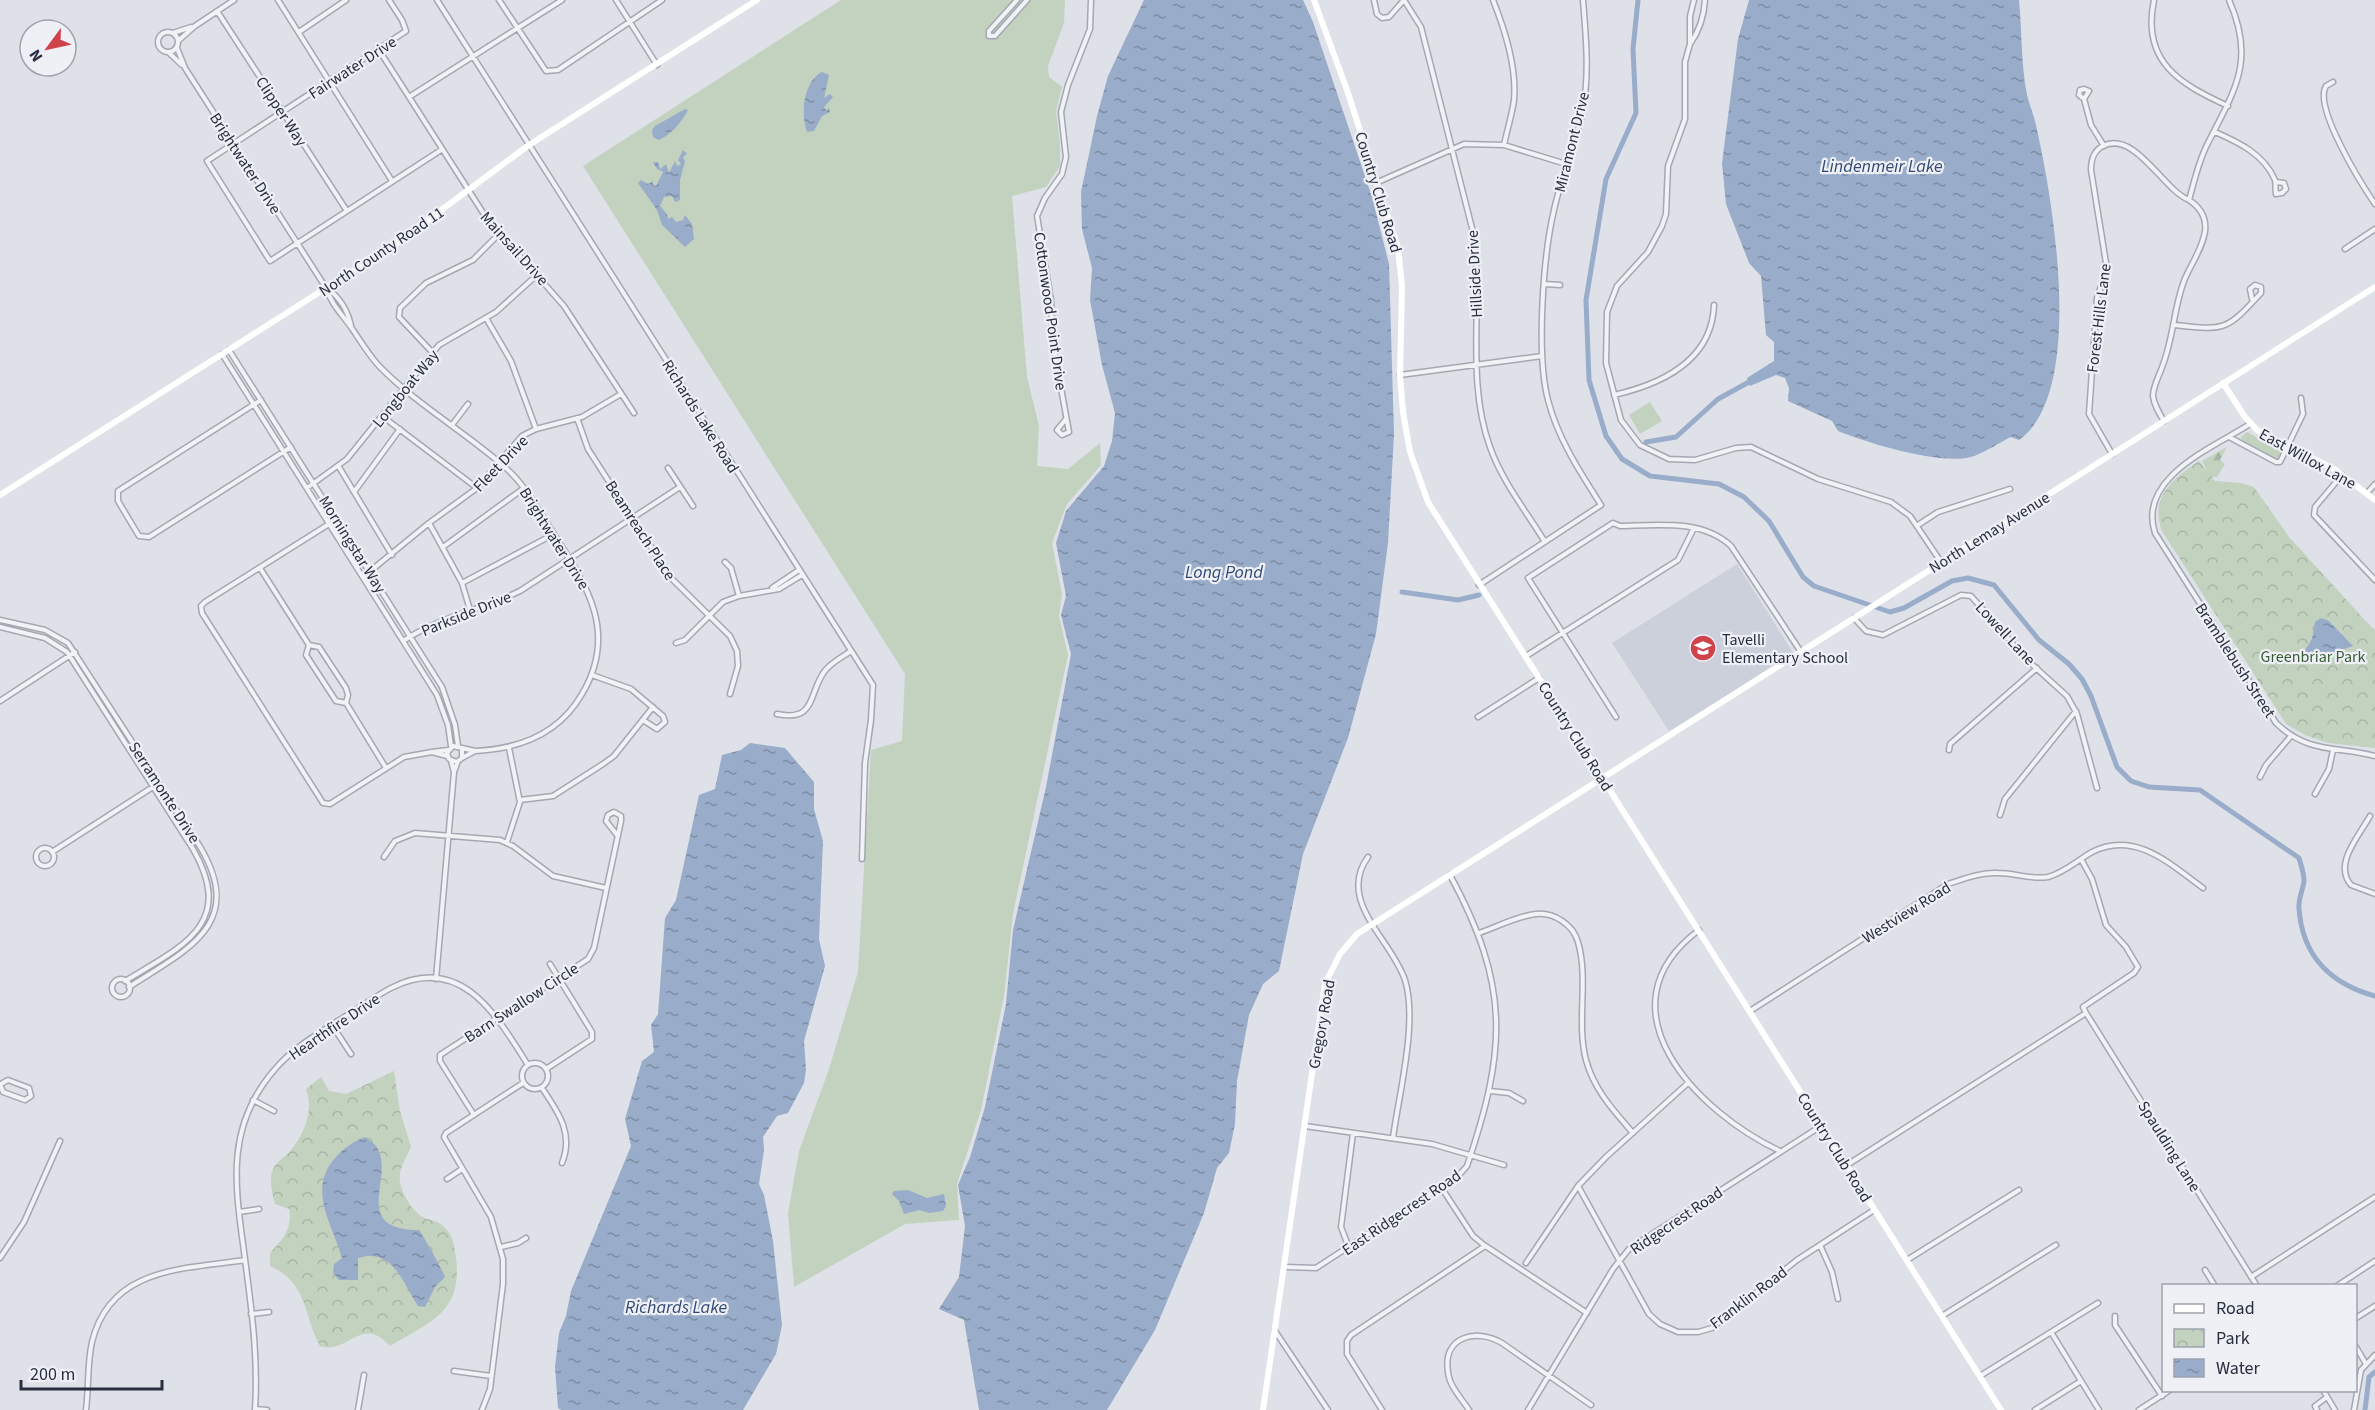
<svg xmlns="http://www.w3.org/2000/svg" width="2375" height="1410" font-family="'Source Sans 3',sans-serif">
  <style>
    .built { fill: #ccd0da }
    .grass { fill: #c2d2bf }
    .forest { fill: url(#forest-firs) }
    .park { fill: url(#park-crowns) }
    .water { fill: url(#water-ripples) }
    .lines { fill: none; stroke-linecap: round; stroke-linejoin: round }
    .canal { stroke: #99acc9; stroke-width: 5 }
    .street-casing { stroke: #a3a8b2; stroke-width: 7 }
    .street { stroke: #f1f2f6; stroke-width: 4 }
    .secondary { stroke: #fff; stroke-width: 6 }
    .labels { text-anchor: middle; stroke-width: 4.5; stroke-linejoin: round; paint-order: stroke }
    .street-label { font-size: 16px; fill: #272e3f; stroke: #eef0f6 }
    .poi-label { font-size: 16px; fill: #272e3f; stroke: #eef0f6; text-anchor: start }
    .park-label { font-size: 16px; fill: #385b35; stroke: #eef0f6 }
    .water-label { font-size: 18px; font-style: italic; fill: #314973; stroke: #eef0f6 }
  </style>
  <defs>
    <pattern id="forest-firs" width="22" height="20" patternUnits="userSpaceOnUse" patternTransform="scale(1.5)"><rect width="22" height="20" fill="#c2d2bf"/><path d="M5 1l3.5 6h-7zM16 11l3.5 6h-7z" fill="#a7b5a5"/></pattern>
    <pattern id="park-crowns" width="20" height="18" patternUnits="userSpaceOnUse" patternTransform="scale(1.5)"><rect width="20" height="18" fill="#c2d2bf"/><path d="M2 6a3 3 0 1 1 6 0M12 15a3 3 0 1 1 6 0" fill="none" stroke="#a7b5a5"/></pattern>
    <pattern id="water-ripples" width="26" height="14" patternUnits="userSpaceOnUse" patternTransform="scale(1.5)"><rect width="26" height="14" fill="#99acc9"/><path d="M2 4q2-2 4 0t4 0M15 11q2-2 4 0t4 0" fill="none" stroke="#7d8ca5"/></pattern>
  </defs>
  <rect width="100%" height="100%" fill="#dee1e8"/>
  <!-- built -->
  <path class="built" d="M1737 564 1794 654 1669 731 1612 643Z"/>
  <!-- grass -->
  <path class="grass" d="M841 0H1065L1064 23 1048 66 1049 77 1062 87 1056 111 1060 145V166L1046 187 1012 196 1027 377 1039 426 1037 466 1068 469 1100 443 1101 465 1067 504 1052 543 1062 594 1059 616 1068 655 1013 914 1004 996 981 1110 957 1184 959 1220 905 1224 794 1287 788 1213 799 1151 829 1069 858 972 871 750 902 741 905 674 583 166Z
    M1650 402 1662 421 1640 434 1629 415Z
    M2247 432 2281 451 2280 459H2275L2242 441 2241 437Z"/>
  <!-- forest -->
  <path class="forest" d="M2227 447 2220 460 2225 464 2217 477H2210L2202 461Z"/>
  <!-- park -->
  <path class="park" d="M2199 461 2215 481 2241 483 2254 487 2289 537 2375 631V748L2328 743 2305 735 2286 724 2162 531C2149 497 2173 479 2199 461Z
    M394 1071 400 1111 411 1147C401 1168 394 1176 406 1198 410 1205 414 1211 421 1216 427 1220 436 1220 442 1225 453 1234 454 1245 456 1258 463 1312 430 1322 390 1346 361 1314 349 1355 320 1346 303 1314 308 1283 270 1266V1253C282 1240 293 1229 289 1209L275 1204C272 1192 268 1178 274 1167 278 1160 287 1156 291 1150 305 1132 314 1110 306 1089L321 1077 329 1091 346 1094Z"/>
  <!-- water -->
  <path class="water" d="M1144 0H1303L1313 22 1372 197 1389 264 1394 434 1388 543 1376 634 1348 738 1303 854 1279 971 1263 984 1249 1015 1237 1081 1235 1124 1229 1153 1217 1168 1204 1213 1155 1330 1107 1410H979L964 1320 939 1309 959 1277 965 1226 958 1185 970 1157 985 1107 1006 1004 1013 930 1046 787 1071 654 1061 615 1066 596 1056 543 1066 511 1104 466 1112 441 1115 413 1102 365 1090 300 1092 268 1082 229 1081 192 1097 116 1108 76Z
    M1749 0H2019C2022 31 2021 65 2027 95 2030 107 2035 118 2037 130 2053 200 2086 393 2019 440L2011 437C1999 443 1987 451 1974 456 1944 467 1868 443 1838 431L1832 421 1788 401 1789 388 1785 378 1776 375 1750 386 1747 378 1774 361V342L1766 335 1761 276 1749 263 1726 204 1722 163 1738 39Z
    M822 72 829 75 824 98 830 94 833 97 824 107 827 111 829 107 830 112 822 116 814 131 807 132C800 113 804 81 822 72Z
    M685 109 688 110C680 124 673 133 659 140L653 137 652 130 655 126Z
    M683 150 687 154 683 157 685 161 680 180V200L675 202 672 196 664 197 660 206 667 214 668 219 672 217 676 222 683 220 685 215 692 224 694 239 685 247 662 225 657 210 638 183 641 180 648 184 653 181V185L656 186 663 172 657 169 653 162H658L660 169 666 164 669 173 675 161 677 166 681 164 678 160Z
    M2321 618 2329 621 2353 646 2308 661 2304 652 2312 639 2315 622Z
    M750 743 785 748 814 782V809L823 841 819 939 825 966 804 1041 806 1070 804 1083 788 1113 777 1116 763 1137 764 1150 759 1184 764 1195 773 1241 782 1325 776 1354 743 1410H561L558 1408 555 1367 559 1333 566 1316 571 1291 631 1146 625 1119 642 1061 654 1052 651 1025 658 1014 665 918 676 900 699 795 715 789 722 755 741 750Z
    M365 1137C368 1140 374 1143 376 1146 397 1176 348 1229 419 1230 423 1235 443 1271 445 1277L435 1287 425 1307 418 1306C402 1282 393 1247 358 1258V1280H339L333 1273 334 1264 342 1258C332 1223 307 1190 335 1158 344 1148 352 1142 365 1137Z
    M908 1190 927 1198 944 1194 946 1206 943 1211 929 1213 919 1210 904 1214 899 1201 892 1194 894 1191Z"/>
  <g class="lines">
    <!-- canal -->
    <path class="canal" d="M1638 0 1633 49 1636 113 1606 179 1586 300 1589 380 1606 436 1622 459 1650 476 1719 484 1744 497 1769 521 1803 577 1814 586 1890 612 1904 608 1952 581 1968 578 1994 585 2039 640 2069 664 2082 679 2091 696 2117 767 2131 781 2149 787 2200 790 2299 858C2301 865 2304 873 2304 881 2303 890 2298 899 2299 908 2302 956 2331 984 2375 996
      M1646 442 1676 437 1718 399 1749 382
      M1402 592 1458 600 1479 595
      M2365 1410 2369 1377 2375 1372"/>
    <defs>
      <path id="street" d="M278 0 392 181
        M389 0 402 20 406 31 207 161 270 261 441 150
        M437 0 873 685 871 720 865 763 862 859
        M499 0 546 71 558 70 662 0
        M616 0 657 65
        M1374 0 1377 14 1382 18 1389 17 1404 0
        M1404 0 1421 27 1473 232C1484 303 1465 378 1490 447 1502 481 1526 511 1545 542
        M1493 0C1505 30 1517 67 1514 100 1512 115 1507 130 1504 145
        M1694 0 1690 16V44C1700 30 1704 17 1705 0
        M2154 0C2141 62 2180 84 2228 106
        M217 11 347 211
        M299 32 346 0
        M158 42a10 10 0 1 1 20 0a10 10 0 1 1-20 0Z
        M173 33 191 27
        M989 36V31L1017 0
        M990 36H995L1027 0
        M178 41 195 26 234 0
        M1690 44 1685 62V119L1668 166 1666 214 1662 226 1648 252 1617 286 1607 312 1606 363 1621 420 1640 445 1669 459 1695 460 1736 448 1751 447 1818 479 1891 502 1910 516 1941 562
        M177 48 185 68 326 288C332 306 343 315 353 330 361 342 369 355 379 366 417 405 467 433 507 469 526 486 538 510 552 531 586 584 619 632 582 694 559 734 520 749 475 751
        M379 50 487 219 564 306 634 413
        M168 52 182 65
        M2333 82 2326 86C2313 107 2362 185 2375 204
        M409 97 562 0
        M2084 99 2089 91 2084 89 2080 90 2079 95 2084 99 2091 125 2104 146
        M2215 132C2238 142 2264 154 2275 180 2276 184 2275 189 2276 194L2282 193 2286 189 2284 183 2276 182
        M1378 182 1464 144 1504 145 1566 164
        M2345 249 2375 229
        M1545 284 1560 285
        M327 288C339 297 348 311 351 326
        M486 318 511 361 536 429
        M2175 325C2226 331 2227 330 2261 293V287L2255 285 2250 289 2252 299
        M229 350 442 687 455 725 458 746
        M432 352 399 317 400 308 426 283 473 260 499 234
        M222 354 437 695 448 725 451 746
        M1400 375 1542 356
        M1614 395C1662 384 1712 360 1714 305
        M261 400 118 491V501L139 536 149 537 291 447
        M382 416 477 488
        M577 418 588 449 671 578 730 636 737 651 738 666 730 694
        M1066 419 1057 430 1062 435 1069 432 1053 344 1051 300 1037 216 1045 198 1062 174 1066 157 1061 112 1068 85 1090 29 1091 0
        M2164 421C2159 413 2154 405 2153 396 2153 387 2158 378 2161 370 2174 339 2173 310 2184 281 2193 257 2224 223 2189 200 2194 182 2198 164 2206 147 2233 92 2257 63 2229 0
        M2250 424C2212 448 2137 478 2155 533L2276 723C2308 754 2336 746 2375 756
        M452 425 468 404
        M2229 437 2276 462H2280L2303 414 2301 398
        M2112 454 2089 414 2097 298 2107 269 2091 170C2091 160 2093 151 2103 146 2135 130 2163 190 2189 200
        M339 467 392 555
        M668 468 693 506
        M2342 475 2315 507 2314 515 2375 580
        M307 488 347 459 439 345 496 312 538 274
        M354 492 400 429
        M2367 493 2375 484
        M429 523 462 583 470 610
        M329 524 205 602 201 606 202 613 323 803 330 804 404 757 432 752
        M1918 525 1938 512 2010 489
        M443 547 524 488
        M725 562 731 568 739 596
        M260 568 309 645
        M363 577 429 523 477 488 522 436 536 429 582 417 621 394
        M462 583 554 534
        M1479 585 1601 505C1580 472 1558 439 1548 400 1536 354 1543 257 1554 210 1561 177 1575 146 1582 114 1590 76 1586 38 1583 0
        M772 588 799 570
        M1854 618 1866 631 1883 635 1961 595 1971 596 2026 659 2067 696 2077 714 2097 788
        M0 620 45 630 68 643 199 845C247 924 188 949 129 987
        M0 627 45 638 67 652 193 849C236 924 183 946 125 981
        M403 641C440 617 480 610 520 591L680 487
        M676 643 685 640 723 602 739 596 779 589 802 575
        M1526 656 1678 560 1694 528
        M592 675 631 689 663 716 665 722 657 729 643 720
        M0 701 75 652
        M346 703 348 695 346 688 319 647 309 645 306 655 336 701 346 703 386 768
        M777 714C816 722 808 695 824 672 830 663 842 657 851 651
        M1478 717 1539 678
        M1616 717 1528 578 1613 523 1620 526C1657 525 1702 519 1731 546L1801 652
        M462 749V758L457 762 449 759 447 753 453 746 475 751 462 758
        M1949 750 1950 744 2037 668
        M447 756 432 752 448 750
        M451 761 454 772 458 761
        M2260 777 2266 765 2291 736
        M2315 794 2329 769 2333 750
        M520 800 553 796 603 764 614 756 653 707
        M2000 815 2005 799 2076 711
        M2370 816C2359 836 2333 864 2351 885L2375 894
        M507 842 520 802 509 748
        M36 857a9 9 0 1 1 18 0a9 9 0 1 1-18 0Z
        M52 852 159 783
        M384 857 395 841 415 833 500 840 513 846 553 876 606 888
        M1368 857C1336 901 1392 940 1405 980 1418 1022 1399 1093 1393 1138
        M2081 859 2092 879 2106 925 2126 947 2138 967 2134 973 2083 1007 2086 1013 2257 1286
        M1699 930C1595 1008 1698 1113 1780 1151
        M1479 933C1497 927 1517 916 1536 914 1553 912 1573 924 1578 942 1589 980 1576 1022 1586 1060 1594 1090 1614 1111 1633 1133
        M436 979 454 772
        M112 988a9 9 0 1 1 18 0a9 9 0 1 1-18 0Z
        M1750 1011 1948 884C1964 879 1981 872 1998 873 2015 873 2031 880 2048 877 2064 873 2078 860 2092 852 2135 830 2170 864 2203 888
        M332 1025 351 1054
        M522 1076a13 13 0 1 1 26 0a13 13 0 1 1-26 0Z
        M546 1069 592 1039V1032L550 964
        M0 1084 3 1092 25 1100 31 1096 29 1088 8 1080 1 1084
        M542 1088C558 1112 574 1133 562 1163
        M1490 1091 1509 1093 1523 1101
        M253 1100 274 1111
        M474 1115 440 1061V1055L588 959 594 948 621 821V816L614 812 608 815 606 821 617 835
        M1305 1126 1432 1144 1504 1165
        M1847 1165 2086 1013
        M447 1179 462 1169
        M1578 1186 1649 1314 1660 1324 1678 1332H1698L1712 1328 1797 1260 1874 1210
        M1441 1187 1473 1236 1484 1245 1587 1313
        M239 1212 259 1209
        M1820 1245 1832 1272 1838 1299
        M501 1247 518 1243 526 1238
        M1349 1248 1341 1227 1353 1133
        M0 1258 24 1222 60 1141
        M1907 1260 2019 1190
        M1526 1263 1578 1186 1606 1157 1688 1083
        M1285 1267 1316 1268 1459 1175 1467 1166C1507 1048 1510 986 1450 875
        M2205 1270 2215 1286
        M2251 1277 2375 1197
        M2337 1286 2375 1261
        M251 1314 269 1312
        M1942 1316 2056 1245
        M2115 1316V1325L2162 1396
        M2356 1318 2375 1306
        M1275 1331 1328 1410
        M2051 1332 2099 1410
        M2356 1347 2366 1364
        M454 1371 491 1376
        M1980 1376 2098 1303
        M2323 1390 2335 1410
        M255 1409 267 1410
        M86 1410C89 1387 87 1364 92 1342 110 1267 184 1269 245 1260
        M255 1410C258 1364 253 1320 247 1275 238 1198 219 1132 276 1068 294 1047 318 1034 341 1019 358 1009 374 997 391 988 461 952 497 1016 528 1065
        M358 1410 364 1375
        M482 1410 490 1389 503 1284V1259L491 1217 444 1137 446 1133 523 1083
        M1382 1410 1347 1354V1341L1351 1335 1485 1246
        M1469 1410C1462 1399 1449 1386 1448 1372 1442 1336 1477 1328 1502 1343L1591 1405
        M1528 1410 1613 1269 1629 1249 1821 1126
        M2035 1410 2081 1381
        M2139 1410 2170 1390
        M2317 1410 2315 1406 2327 1397
        M2354 1410 2361 1370 2375 1355"/>
    </defs>
    <!-- street casing -->
    <use href="#street" class="street-casing"/>
    <!-- street -->
    <use href="#street" class="street"/>
    <!-- secondary -->
    <path class="secondary" d="M1314 0 1347 90 1398 248 1402 286 1400 375 1403 412 1410 452 1428 502 2001 1410
      M2223 383 2245 417 2258 431 2334 469 2375 500
      M0 495 397 243 529 145 757 0
      M1263 1410 1325 984 1340 954 1357 934 2375 287"/>
  </g>
  <!-- icons -->
  <defs>
    <symbol id="school-disc" viewBox="-11 -11 22 22"><circle r="9.5" fill="#cf424a" stroke="#eef0f6"/><path d="M0-5L7-2L0 1L-7-2ZM-4 1L0 2.5L4 1V4Q0 6-4 4Z" fill="#fff"/></symbol>
  </defs>
  <g fill-rule="evenodd">
    <use href="#school-disc" x="1688" y="633" width="30" height="30"/>
  </g>
  <g class="labels">
    <!-- street labels -->
    <g class="street-label">
      <text transform="translate(352 67) rotate(-33)" y="6">Fairwater Drive</text>
      <text transform="translate(282 111) rotate(57)" y="6">Clipper Way</text>
      <text transform="translate(1571 142) rotate(-76)" y="6">Miramont Drive</text>
      <text transform="translate(246 163) rotate(57)" y="6">Brightwater Drive</text>
      <text transform="translate(1379 192) rotate(73)" y="6">Country Club Road</text>
      <text transform="translate(515 248) rotate(48)" y="6">Mainsail Drive</text>
      <text transform="translate(381 251) rotate(-34)" y="6">North County Road 11</text>
      <text transform="translate(1474 274) rotate(-93)" y="6">Hillside Drive</text>
      <text transform="translate(1051 311) rotate(82)" y="6">Cottonwood Point Drive</text>
      <text transform="translate(2098 318) rotate(-83)" y="6">Forest Hills Lane</text>
      <text transform="translate(405 388) rotate(-51)" y="6">Longboat Way</text>
      <text transform="translate(701 416) rotate(58)" y="6">Richards Lake Road</text>
      <text transform="translate(2308 458) rotate(29)" y="6">East Willox Lane</text>
      <text transform="translate(500 463) rotate(-46)" y="6">Fleet Drive</text>
      <text transform="translate(641 530) rotate(57)" y="6">Beamreach Place</text>
      <text transform="translate(1989 532) rotate(-32)" y="6">North Lemay Avenue</text>
      <text transform="translate(555 538) rotate(58)" y="6">Brightwater Drive</text>
      <text transform="translate(353 544) rotate(58)" y="6">Morningstar Way</text>
      <text transform="translate(466 613) rotate(-22)" y="6">Parkside Drive</text>
      <text transform="translate(2006 633) rotate(47)" y="6">Lowell Lane</text>
      <text transform="translate(2236 660) rotate(57)" y="6">Bramblebush Street</text>
      <text transform="translate(1576 736) rotate(58)" y="6">Country Club Road</text>
      <text transform="translate(165 792) rotate(57)" y="6">Serramonte Drive</text>
      <text transform="translate(1906 912) rotate(-32)" y="6">Westview Road</text>
      <text transform="translate(521 1002) rotate(-33)" y="6">Barn Swallow Circle</text>
      <text transform="translate(1321 1024) rotate(-80)" y="6">Gregory Road</text>
      <text transform="translate(334 1026) rotate(-34)" y="6">Hearthfire Drive</text>
      <text transform="translate(2170 1146) rotate(58)" y="6">Spaulding Lane</text>
      <text transform="translate(1835 1147) rotate(58)" y="6">Country Club Road</text>
      <text transform="translate(1401 1212) rotate(-34)" y="6">East Ridgecrest Road</text>
      <text transform="translate(1676 1220) rotate(-34)" y="6">Ridgecrest Road</text>
      <text transform="translate(1748 1297) rotate(-37)" y="6">Franklin Road</text>
    </g>
    <!-- poi labels -->
    <g class="poi-label">
      <text x="1722" y="645">Tavelli<tspan x="1722" dy="18">Elementary School</tspan></text>
    </g>
    <!-- park labels -->
    <g class="park-label">
      <text x="2313" y="662">Greenbriar Park</text>
    </g>
    <!-- water labels -->
    <g class="water-label">
      <text x="1882" y="172">Lindenmeir Lake</text>
      <text x="1224" y="578">Long Pond</text>
      <text x="676" y="1313">Richards Lake</text>
    </g>
  </g>
  <!-- legend -->
  <rect x="2162" y="1284" width="195" height="108" fill="#eef0f6" stroke="#9ea2ad" stroke-width="1.5"/>
  <rect x="2174" y="1304" width="30" height="9" fill="#ffffff" stroke="#9ea2ad" stroke-width="1.5"/>
  <text x="2216" y="1314" font-size="18" fill="#272e3f">Road</text>
  <rect x="2174" y="1329" width="30" height="18" fill="url(#park-crowns)" stroke="#9ea2ad" stroke-width="1.5"/>
  <text x="2216" y="1344" font-size="18" fill="#272e3f">Park</text>
  <rect x="2174" y="1359" width="30" height="18" fill="url(#water-ripples)" stroke="#9ea2ad" stroke-width="1.5"/>
  <text x="2216" y="1374" font-size="18" fill="#272e3f">Water</text>
  <!-- north arrow -->
  <g transform="translate(48 48) rotate(237)"><circle r="28" fill="#eef0f6" stroke="#9ea2ad" stroke-width="1.5"/>
  <path d="M0-4.5L10 22L0 15L-10 22Z" fill="#cf424a"/>
  <text y="-9" font-size="16" font-weight="bold" text-anchor="middle" fill="#272e3f">N</text>
  </g>
  <!-- scale -->
  <path d="M21 1380v9h141v-9" fill="none" stroke="#272e3f" stroke-width="3"/>
  <text x="30" y="1380" font-size="18" fill="#272e3f" stroke="#eef0f6" stroke-width="4.5" paint-order="stroke">200 m</text>
</svg>
